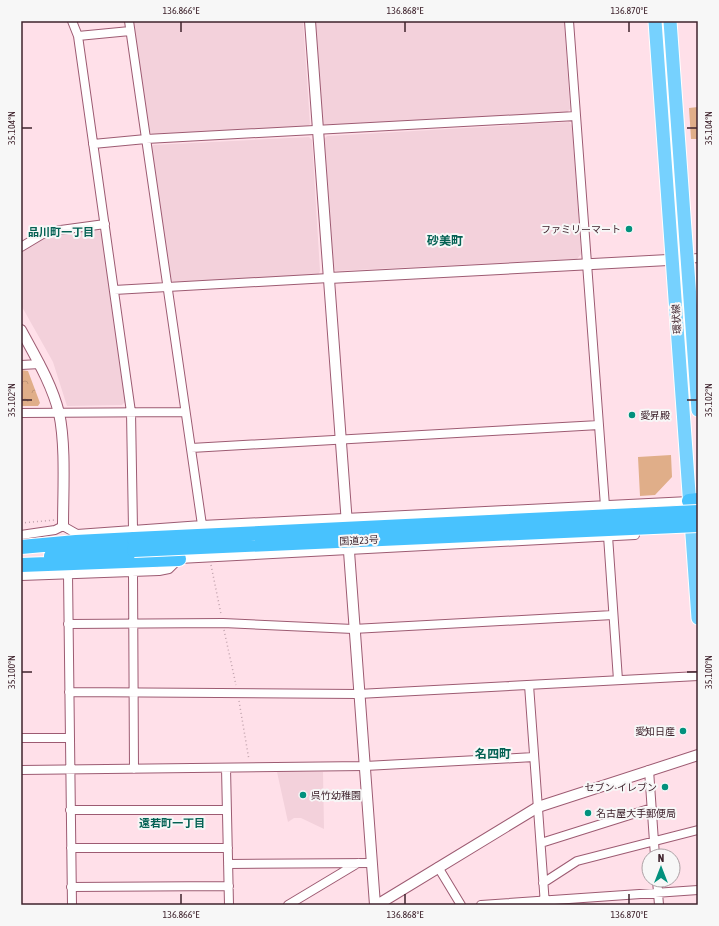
<svg xmlns="http://www.w3.org/2000/svg" width="719" height="926" font-family="'Asap Condensed','Noto Sans JP',sans-serif">
  <style>
    .built { fill: #f3d1db }
    .park { fill: url(#park-crowns) }
    .garden { fill: #e0ae89 }
    .lines { fill: none; stroke-linecap: round; stroke-linejoin: round }
    .minor-casing { stroke: #9d5b72; stroke-width: 10 }
    .tertiary-casing { stroke: #9d5b72; stroke-width: 12 }
    .primary-casing { stroke: #fff; stroke-width: 15 }
    .trunk-casing { stroke: #fff; stroke-width: 16 }
    .path { stroke: #c1a3ad; stroke-width: 1.5; stroke-dasharray: 1 3; stroke-linecap: butt }
    .minor { stroke: #fff; stroke-width: 8 }
    .tertiary { stroke: #fff; stroke-width: 10 }
    .primary { stroke: #76d1fe; stroke-width: 13 }
    .trunk { stroke: #48c2fe; stroke-width: 14 }
    .trunk-bridge-casing { stroke: #fff; stroke-width: 16; stroke-linecap: butt }
    .trunk-bridge { stroke: #48c2fe; stroke-width: 14 }
    .ticks { fill: none; stroke: #3f232d; stroke-width: 1.5 }
    .poi-dot { fill: #02917d; stroke: #f7f7f7; stroke-width: 1.5 }
    .labels { text-anchor: middle; stroke-width: 4; stroke-linejoin: round; paint-order: stroke }
    .poi-label { font-size: 10px; fill: #3f232d; stroke: #f7f7f7; text-anchor: end }
    .street-label { font-size: 10px; fill: #3f232d; stroke: #f7f7f7 }
    .neighbourhood-label { font-size: 11px; font-weight: bold; fill: #036153; stroke: #f7f7f7 }
    .quarter-label { font-size: 12px; font-weight: bold; fill: #036153; stroke: #f7f7f7 }
    .neatline { fill: none; stroke: #3f232d; stroke-width: 1.5 }
    .ticks-label { font-size: 10px; text-anchor: middle; fill: #3f232d }
  </style>
  <defs>
    <pattern id="park-crowns" width="20" height="18" patternUnits="userSpaceOnUse"><rect width="20" height="18" fill="#e0ae89"/><path d="M2 6a3 3 0 1 1 6 0M12 15a3 3 0 1 1 6 0" fill="none" stroke="#c19577"/></pattern>
  </defs>
  <rect width="100%" height="100%" fill="#ffe0e9"/>
  <!-- built -->
  <path class="built" d="M133 21H303L310 124 308 126 153 135 149 131Z
    M315 21H564L570 109 567 113 326 126 322 123Z
    M569 122 572 126 581 254 577 259 336 271 332 268 324 139 327 136Z
    M309 137 312 140 320 271 318 275 173 282 170 279 151 148 153 145Z
    M97 229 101 232 125 402 122 405 67 406 53 362 21 305V252L47 235Z
    M277 772H323L324 829 301 818H294L288 822Z"/>
  <!-- park -->
  <path class="park" d="M21 370 28 371 40 403 38 406H21Z"/>
  <!-- garden -->
  <path class="garden" d="M698 107V139H691L689 108Z
    M671 455 672 477 655 495 640 496 638 457Z"/>
  <g class="lines">
    <defs>
      <path id="minor" d="M72 21 78 36 131 412 133 529
        M129 21 202 525
        M569 21 605 506
        M78 36 130 31
        M93 144 146 139 576 116
        M21 247 46 232 105 224
        M687 259 698 258
        M114 290 329 278
        M21 365 40 364
        M21 413 185 412
        M191 448 599 425
        M21 535 55 530 63 526 77 534 202 525 689 501
        M608 536 618 680
        M133 573 134 769
        M68 574 72 905
        M21 576 159 571 169 569 179 559 635 535
        M68 624 223 623 353 629 613 615
        M529 685 545 905
        M69 692 358 694 698 676
        M21 738H70
        M226 768 229 905
        M21 770 365 766 534 757
        M649 770 655 856
        M70 810H227
        M541 843 652 808
        M71 848H228
        M228 864 372 863
        M438 867 461 905
        M657 880 659 905
        M543 883 577 861 698 830
        M71 887 229 886
        M288 905 358 863
        M481 905 698 890"/>
      <path id="tertiary" d="M310 21 375 905
        M329 278 687 259
        M21 330C35 356 52 384 59 413 66 445 63 492 63 526
        M377 905 538 807 698 755"/>
      <path id="primary" d="M655 21 698 618
        M670 21 698 410"/>
      <path id="trunk" d="M689 501 698 500
        M21 547 76 542 134 539
        M51 556 76 553 134 550
        M21 565 179 559"/>
    </defs>
    <!-- minor casing -->
    <use href="#minor" class="minor-casing"/>
    <!-- tertiary casing -->
    <use href="#tertiary" class="tertiary-casing"/>
    <!-- primary casing -->
    <use href="#primary" class="primary-casing"/>
    <!-- trunk casing -->
    <use href="#trunk" class="trunk-casing"/>
    <!-- path -->
    <path class="path" d="M21 523 55 520
      M211 565 221 614
      M224 630 236 685
      M239 701 249 760"/>
    <!-- minor -->
    <use href="#minor" class="minor"/>
    <!-- tertiary -->
    <use href="#tertiary" class="tertiary"/>
    <!-- primary -->
    <use href="#primary" class="primary"/>
    <!-- trunk -->
    <use href="#trunk" class="trunk"/>
    <defs>
      <path id="trunk-bridge" d="M134 539 698 512
        M134 550 698 525"/>
    </defs>
    <!-- trunk-bridge casing -->
    <use href="#trunk-bridge" class="trunk-bridge-casing"/>
    <!-- trunk-bridge -->
    <use href="#trunk-bridge" class="trunk-bridge"/>
  </g>
  <!-- ticks -->
  <path class="ticks" d="M181 22V32M405 22V32M629 22V32M22 128H32M687 128H697M22 400H32M687 400H697M22 672H32M687 672H697M181 894V904M405 894V904M629 894V904"/>
  <!-- markers -->
  <g class="poi-dot">
    <circle cx="629" cy="229" r="4"/>
    <circle cx="632" cy="415" r="4"/>
    <circle cx="683" cy="731" r="4"/>
    <circle cx="665" cy="787" r="4"/>
    <circle cx="303" cy="795" r="4"/>
    <circle cx="588" cy="813" r="4"/>
  </g>
  <g class="labels">
    <!-- poi labels -->
    <g class="poi-label">
      <text x="621" y="233">ファミリーマート</text>
      <text x="640" y="419" text-anchor="start">愛昇殿</text>
      <text x="675" y="735">愛知日産</text>
      <text x="657" y="791">セブン-イレブン</text>
      <text x="311" y="799" text-anchor="start">呉竹幼稚園</text>
      <text x="596" y="817" text-anchor="start">名古屋大手郵便局</text>
    </g>
    <!-- street labels -->
    <g class="street-label">
      <text transform="translate(676 319) rotate(-94)" y="4">環状線</text>
      <text transform="translate(359 540) rotate(-3)" y="4">国道23号</text>
    </g>
    <!-- neighbourhood labels -->
    <g class="neighbourhood-label">
      <text x="61" y="236">品川町一丁目</text>
      <text x="172" y="827">遠若町一丁目</text>
    </g>
    <!-- quarter labels -->
    <g class="quarter-label">
      <text x="445" y="245">砂美町</text>
      <text x="493" y="758">名四町</text>
    </g>
  </g>
  <!-- border -->
  <rect width="719" height="926" fill="none" stroke="#f7f7f7" stroke-width="44"/>
  <!-- north arrow -->
  <g transform="translate(661 868)"><circle r="19" fill="#f7f7f7" stroke="#ada2a6"/>
  <path d="M0-3L7 15L0 10L-7 15Z" fill="#02917d"/>
  <text y="-6" font-size="11" font-weight="bold" text-anchor="middle" fill="#3f232d">N</text>
  </g>
  <rect x="22" y="22" width="675" height="882" class="neatline"/>
  <g class="ticks-label">
    <text x="181" y="14">136.866°E</text>
    <text x="405" y="14">136.868°E</text>
    <text x="629" y="14">136.870°E</text>
    <text transform="translate(11 128) rotate(-90)" y="4">35.104°N</text>
    <text transform="translate(708 128) rotate(-90)" y="4">35.104°N</text>
    <text transform="translate(11 400) rotate(-90)" y="4">35.102°N</text>
    <text transform="translate(708 400) rotate(-90)" y="4">35.102°N</text>
    <text transform="translate(11 672) rotate(-90)" y="4">35.100°N</text>
    <text transform="translate(708 672) rotate(-90)" y="4">35.100°N</text>
    <text x="181" y="918">136.866°E</text>
    <text x="405" y="918">136.868°E</text>
    <text x="629" y="918">136.870°E</text>
  </g>
</svg>
